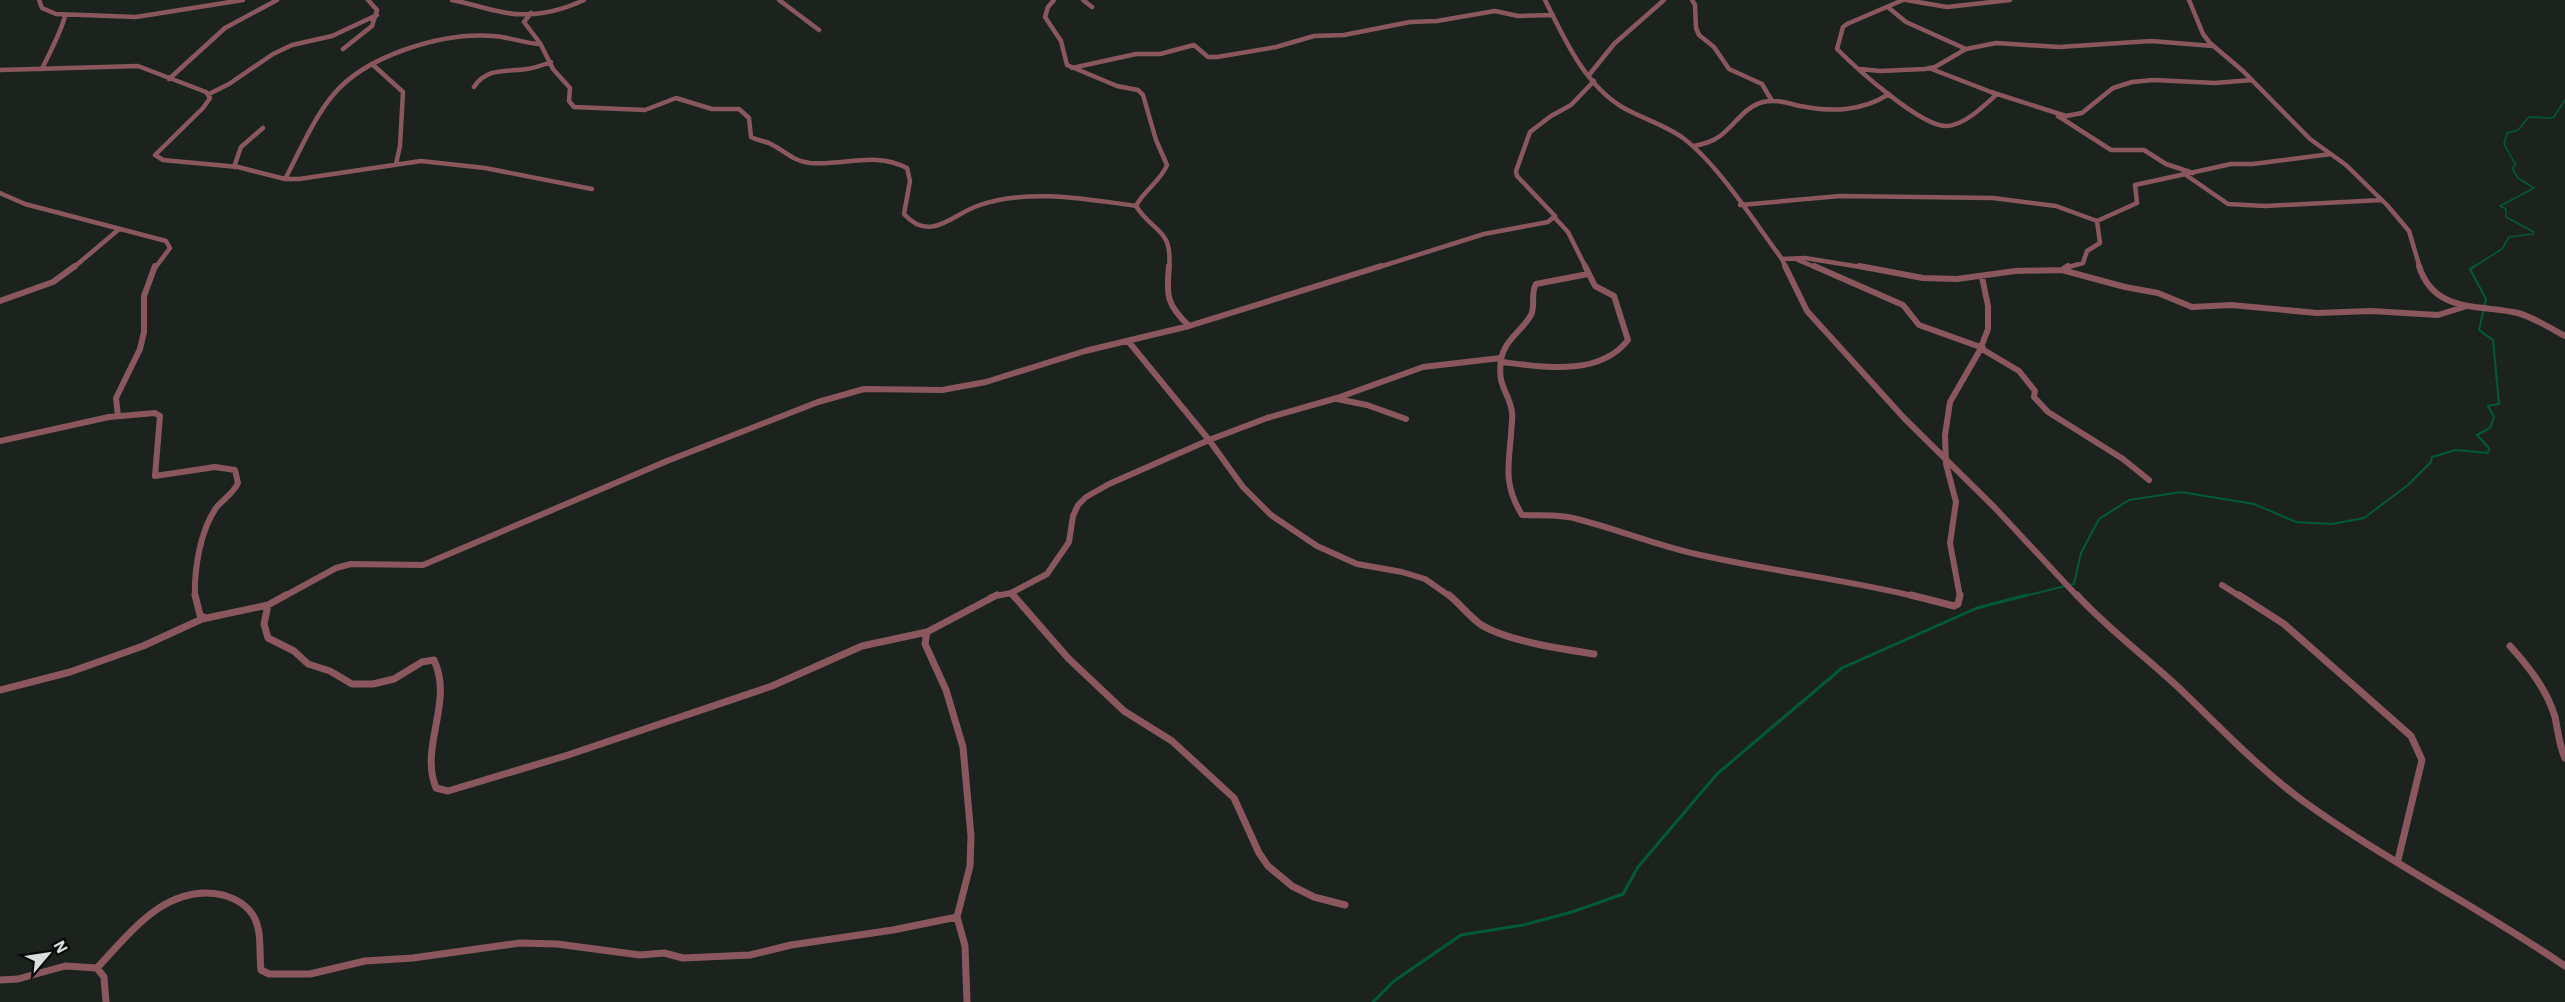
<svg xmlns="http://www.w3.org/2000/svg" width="2565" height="1002" font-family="'IBM Plex Sans',sans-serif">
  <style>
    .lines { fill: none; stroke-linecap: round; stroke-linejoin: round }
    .stream-far2 { stroke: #005a3a; stroke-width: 1.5 }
    .stream-far1 { stroke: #005a3a; stroke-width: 2 }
    .stream { stroke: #005a3a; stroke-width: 3 }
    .street-far2 { stroke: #8a575f; stroke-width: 4.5 }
    .street-far1 { stroke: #8a575f; stroke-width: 6 }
    .street { stroke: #8a575f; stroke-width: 7 }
  </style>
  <rect width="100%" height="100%" fill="#1c231f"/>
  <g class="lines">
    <!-- stream-far2 -->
    <path class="stream-far2" d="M2472 268 2502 249 2509 237 2533 234 2534 232 2506 217V209L2500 206 2534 188 2518 178 2512 168 2516 165 2504 144 2507 133 2518 130 2529 117 2553 118 2565 100"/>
    <!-- stream-far1 -->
    <path class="stream-far1" d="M2070 585 2074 584 2081 553 2099 519 2129 500 2181 492 2254 504 2296 522 2332 524 2364 518 2408 485 2431 462 2432 457 2456 450 2488 453 2489 448 2477 435 2490 428 2494 417 2488 406 2499 404 2493 340 2479 330 2486 299 2470 269 2474 266
      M2021 597 2065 586"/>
    <!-- stream -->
    <path class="stream" d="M1373 1002 1394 981 1461 935 1523 925 1572 912 1623 894 1638 867 1717 774 1842 668 1977 608 2027 595"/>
    <!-- street-far2 -->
    <path class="street-far2" d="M39 0 42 8 56 14 136 17 243 0
      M452 0C469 3 485 9 502 12 529 18 559 12 584 0
      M779 0 819 30
      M1054 0 1048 7 1045 17 1061 41 1067 65 1117 86 1138 90 1143 95 1156 140 1167 165C1160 182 1144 190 1136 206 1153 233 1173 228 1169 268
      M1083 0 1092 7
      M1545 0C1564 38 1584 84 1622 107 1641 118 1665 125 1683 138 1718 164 1755 223 1782 259L1786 268
      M1692 0 1695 5 1696 28 1699 35 1714 47 1729 69 1762 84 1772 101
      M1903 0 1847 24 1843 27 1837 49C1856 68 1920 126 1946 126 1964 126 1985 105 1997 94
      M1906 0 1947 7 2010 0
      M2189 0 2203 34 2210 43 2243 71 2310 139 2346 165 2387 205 2409 231 2420 268
      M1889 8 1906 22 1966 49
      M531 13 524 22 540 43 553 69 570 88 569 101 574 107 645 110 676 98 712 109H739L749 118 751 137C757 140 763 141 769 143 784 150 792 161 810 163 844 166 875 151 907 168L910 181 904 214C930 243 952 215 977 206 1026 188 1086 199 1136 206
      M343 49 372 26 377 10 368 0
      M372 64 403 92 400 146 396 164
      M1072 68 1136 54H1160L1194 45 1208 57H1217L1276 47 1314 36 1344 35 1410 22 1437 21 1495 11 1518 16 1553 15
      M1929 68 1991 92 2066 116 2082 113 2113 88 2132 82 2154 80 2215 83 2252 80
      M42 69C48 56 64 26 65 15
      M1860 69 1880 71 1925 69 1935 67 1966 49 1996 43 2059 47 2151 41 2213 46
      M0 70 138 66 206 92 210 98 203 108 155 155 163 160 238 167 285 179H299L421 161 485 168 592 189
      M1589 75 1614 44 1664 0
      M169 79 225 28 277 0
      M474 87C487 67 507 72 527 69 535 68 543 65 551 62
      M209 94 229 84 273 54 292 45 332 36 377 15
      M2058 116 2111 150H2144L2166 164 2193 173
      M1694 146C1703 144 1712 142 1720 136 1735 125 1744 107 1763 102 1776 99 1787 103 1800 106 1831 112 1861 112 1889 94
      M234 167 241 147 263 128
      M2186 175 2228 204 2265 206 2382 200
      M285 179C300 151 313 119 333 95 366 55 443 32 493 36 509 37 524 43 539 44
      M0 193 25 204 166 241 170 248 155 268
      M1740 205 1840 196 1993 198 2056 206 2097 221
      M1555 218 1568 232 1586 268
      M1782 259 1805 258 1867 268
      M1798 260 1817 268
      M73 268 118 230
      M1376 268 1484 234 1548 222 1555 216 1517 176 1516 171 1530 132 1551 116 1571 105 1594 81
      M2065 268 2083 263 2087 251 2100 243 2097 221 2137 203 2135 185 2231 164H2253L2331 154"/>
    <!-- street-far1 -->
    <path class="street-far1" d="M1169 266C1166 296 1167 305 1189 326
      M1785 266 1807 311 1904 418 1995 508 2078 597
      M1814 266 1903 305 1919 325 1983 348
      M1859 266 1923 278 1957 279 2015 271 2062 270 2125 287 2158 293 2192 307 2231 305 2317 313 2371 311 2438 315 2467 306
      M2419 266C2434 314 2480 304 2518 313 2535 318 2550 328 2565 336
      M2062 270 2068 266
      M1588 274 1536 284C1530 294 1536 305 1531 315 1522 331 1504 340 1501 360 1497 388 1509 391 1512 412 1513 419 1511 428 1511 435 1508 469 1504 485 1522 515 1539 516 1560 514 1577 519 1617 529 1655 545 1696 554 1769 571 1844 579 1917 597
      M0 301 53 282 75 266
      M1128 341 1209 440 1243 487 1271 515 1317 546 1357 564 1402 572 1425 579 1451 597
      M1982 349 2019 371 2035 391 2034 397 2048 412 2123 459 2149 480
      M1502 362C1544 367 1599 377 1628 340L1614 296 1595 286 1585 266
      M1337 399 1367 405 1406 419
      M118 416 116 398 140 349 144 332V296L155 266
      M0 441 109 417 155 413 160 416 155 476 215 467 235 470 238 483C233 494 223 499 216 508 200 531 194 570 195 597
      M2222 585 2241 597
      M1011 593 1014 597
      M283 597 336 568 351 564 423 565 667 461 818 402 864 389 942 390 986 382 1085 351 1189 326 1381 266
      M991 597 1011 593 1047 574 1069 542 1073 516 1078 505 1086 497 1109 484 1209 440 1267 418 1337 398 1423 367 1501 358
      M1960 597 1950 543 1956 502 1946 464 1945 435 1950 402 1980 350 1988 329V306L1982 277"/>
    <!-- street -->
    <path class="street" d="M195 595 200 615 205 618
      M1013 595 1068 658 1124 711 1172 741 1234 798 1259 853 1268 866 1292 886 1314 897 1345 905
      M1449 595C1460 604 1469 616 1480 624 1506 641 1562 649 1594 654
      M1911 595 1954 606 1958 604 1960 595
      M2077 595C2108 629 2145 656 2178 687 2219 726 2257 767 2303 801 2386 861 2480 908 2565 966
      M2239 595 2284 624 2411 736 2422 760 2398 860
      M268 605 264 624 268 638 294 651 308 664 330 671 352 684H373L394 679 422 662 434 660C454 703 419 746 436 788L448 791 568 755 772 686 862 646 927 632
      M2510 646C2529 667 2547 690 2555 717 2558 731 2559 745 2565 758
      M0 690 70 672 143 646 202 619 268 605 286 595
      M97 968C130 933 167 882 223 895 237 899 249 906 255 919 262 934 259 954 261 970L269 974H310L365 961 413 958 520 943 557 944 640 955 664 953 683 958 750 955 791 945 893 930 957 917
      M0 980 18 979 65 966 97 968 104 977 106 1002
      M967 1002 965 946 957 917 970 866 971 836 963 747 946 690 925 644 927 632 997 595"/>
  </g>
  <!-- north arrow -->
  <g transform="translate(48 954) rotate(61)" stroke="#080b0a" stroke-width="4.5" paint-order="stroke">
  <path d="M0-4.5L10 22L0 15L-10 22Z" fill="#d9dddb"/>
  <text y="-9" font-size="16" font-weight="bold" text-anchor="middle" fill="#d9dddb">N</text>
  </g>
</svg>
